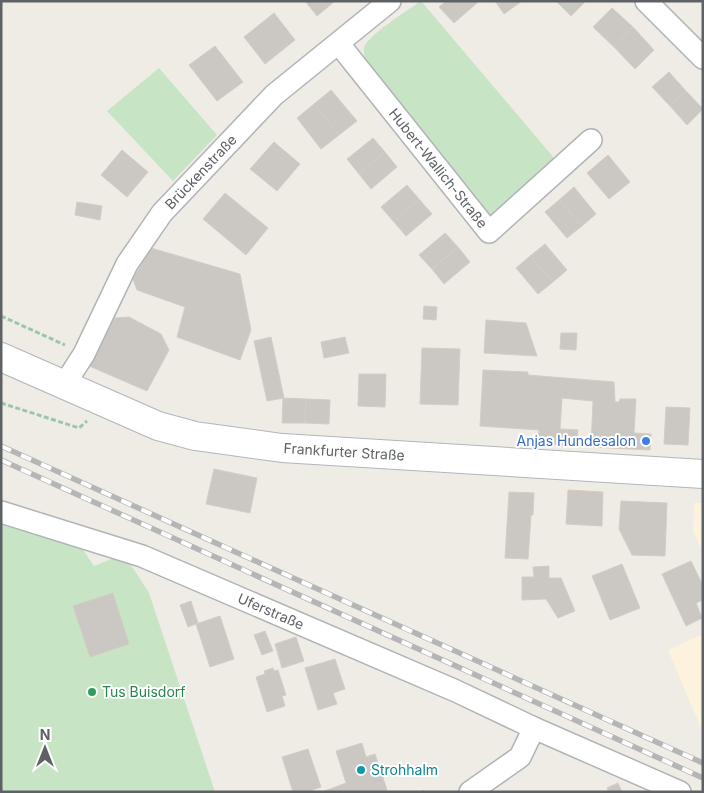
<svg xmlns="http://www.w3.org/2000/svg" width="704" height="793" font-family="Inter,sans-serif">
  <style>
    .commercial { fill: #fcf2de }
    .green { fill: #c7e5c4 }
    .building { fill: #cbc7c2; stroke: #d3cdc5 }
    .lines { fill: none; stroke-linecap: round; stroke-linejoin: round }
    .minor-casing { stroke: #b1b4b7; stroke-width: 24 }
    .secondary-casing { stroke: #b2b6ba; stroke-width: 30 }
    .path { stroke: #9ec6a6; stroke-width: 3; stroke-dasharray: 5 2.5; stroke-linecap: butt }
    .minor { stroke: #fff; stroke-width: 21 }
    .secondary { stroke: #fff; stroke-width: 28 }
    .rail-casing { stroke: #b4b5b5; stroke-width: 5.5 }
    .rail { stroke: #fff; stroke-width: 4; stroke-dasharray: 11; stroke-linecap: butt }
    .shop-dot { fill: #3f7fe0; stroke: #fff; stroke-width: 2 }
    .leisure-dot { fill: #2e9e5b; stroke: #fff; stroke-width: 2 }
    .culture-dot { fill: #0f9aa8; stroke: #fff; stroke-width: 2 }
    .labels { text-anchor: middle; stroke-width: 4; stroke-linejoin: round; paint-order: stroke }
    .street-label { font-size: 14px; fill: #5e6265; stroke: #fff }
    .shop-label { font-size: 14px; fill: #366cbe; stroke: #fff; text-anchor: end }
    .leisure-label { font-size: 14px; fill: #27864d; stroke: #fff; text-anchor: start }
    .culture-label { font-size: 14px; fill: #0d838f; stroke: #fff; text-anchor: start }
  </style>
  <rect width="100%" height="100%" fill="#efece6"/>
  <!-- commercial -->
  <path class="commercial" d="M694 503H703V553L693 531Z
    M703 634V733L668 650Z"/>
  <!-- green -->
  <path class="green" d="M421 1 555 159 490 216 366 63C365 58 363 53 364 48 366 36 410 9 421 1Z
    M159 68 217 135 173 181 107 111Z
    M1 525 82 548 94 566 124 554 149 593 215 792H1Z"/>
  <!-- building -->
  <path class="building" d="M305 1H335L317 16Z
    M446 1H476L477 3 454 23 439 7Z
    M495 1H522L504 14Z
    M556 1H586L571 16Z
    M612 8 633 27 614 47 593 27Z
    M274 13 295 40 265 64 244 37Z
    M633 27 654 50 635 69 614 47Z
    M215 46 243 82 217 101 189 65Z
    M669 72 686 91 670 106 652 87Z
    M331 90 357 121 339 135 314 104Z
    M686 91 703 109 687 125 670 106Z
    M314 104 339 135 321 149 297 118Z
    M373 138 385 152 359 174 347 159Z
    M274 142 300 164 277 191 250 169Z
    M122 150 148 172 127 197 101 175Z
    M385 152 397 167 371 189 359 174Z
    M608 155 630 182 609 199 587 173Z
    M407 185 419 199 394 222 381 207Z
    M574 187 596 214 582 226 559 200Z
    M225 193 268 228 246 255 203 219Z
    M419 199 432 214 406 236 394 222Z
    M559 200 582 226 567 238 545 212Z
    M77 202 102 206 100 220 75 215Z
    M445 233 458 247 432 269 419 255Z
    M545 244 567 270 553 282 530 256Z
    M458 247 470 262 444 284 432 269Z
    M151 248 240 274 251 330 240 360 177 337 185 307 137 290 133 279Z
    M530 256 553 282 538 294 516 268Z
    M424 306 437 307 436 320 423 319Z
    M129 317 161 334 169 350 147 391 89 366 115 318Z
    M486 320 526 323 537 356 484 353Z
    M561 333H577L576 350 560 349Z
    M271 337 284 398 267 401 254 341Z
    M345 337 349 353 324 358 321 342Z
    M422 348 460 349 458 405 420 404Z
    M483 370 528 372V375L614 382 615 402H619L620 399H636L634 433 651 434 650 450 591 447 593 401 562 398 560 429 578 430 576 446 538 443 539 430 480 426Z
    M359 374H386L385 407 358 406Z
    M283 398 306 399 305 423H282Z
    M306 399 330 400 329 424 305 423Z
    M666 407 690 408 688 445 664 444Z
    M214 469 257 478 250 513 206 504Z
    M568 490 603 492 602 526 566 524Z
    M509 492 534 493 533 515H531L528 559 505 558Z
    M621 501 667 503 665 556 632 555 619 529Z
    M691 561 703 586V600L696 603 702 618 686 626 662 574Z
    M622 564 640 608 610 620 592 576Z
    M549 566V578H561L575 611 558 618 546 599 522 600V577H534L533 567Z
    M113 593 129 644 90 657 73 606Z
    M191 601 198 623 188 627 180 605Z
    M220 616 234 659 210 667 196 624Z
    M265 631 273 651 262 655 254 635Z
    M296 637 304 661 282 668 275 644Z
    M335 659 345 689 333 693 337 704 318 710 305 668Z
    M273 668 274 671 278 670 286 695 282 696 285 706 267 712 256 677 265 674 264 671Z
    M362 743 366 757 375 754 387 790 381 792H322L346 783 336 751Z
    M308 749 321 787 307 792H293L282 757Z
    M618 783 622 792H609L607 788Z"/>
  <g class="lines">
    <defs>
      <g id="minor">
        <path d="M646 1 703 58"/>
        <path id="s1" d="M339 44 489 232 591 140"/>
        <path id="s2" d="M64 385 84 354 127 264 162 213 274 95 390 1"/>
        <path id="s3" d="M1 512 142 556 456 691 534 728 680 792"/>
        <path d="M470 792 520 757 534 728"/>
      </g>
      <g id="secondary">
        <path id="s4" d="M1 357 158 426 195 436 282 448 703 474"/>
      </g>
    </defs>
    <!-- minor casing -->
    <use href="#minor" class="minor-casing"/>
    <!-- secondary casing -->
    <use href="#secondary" class="secondary-casing"/>
    <!-- path -->
    <path class="path" d="M1 316 65 345
      M1 403 79 428 87 421
      M422 791 423 792"/>
    <!-- minor -->
    <use href="#minor" class="minor"/>
    <!-- secondary -->
    <use href="#secondary" class="secondary"/>
    <defs>
      <path id="rail" d="M1 446 703 763
        M1 460 703 778"/>
    </defs>
    <!-- rail casing -->
    <use href="#rail" class="rail-casing"/>
    <!-- rail -->
    <use href="#rail" class="rail"/>
  </g>
  <!-- markers -->
  <circle class="shop-dot" cx="646" cy="441" r="5"/>
  <circle class="leisure-dot" cx="92" cy="692" r="5"/>
  <circle class="culture-dot" cx="361" cy="770" r="5"/>
  <g class="labels">
    <!-- street labels -->
    <g class="street-label">
      <text dy="5" stroke="none"><textPath href="#s1" startOffset="159">Hubert-Wallich-Straße</textPath></text>
      <text dy="5" stroke="none"><textPath href="#s2" startOffset="255">Brückenstraße</textPath></text>
      <text dy="5" stroke="none"><textPath href="#s4" startOffset="360">Frankfurter Straße</textPath></text>
      <text dy="5" stroke="none"><textPath href="#s3" startOffset="288">Uferstraße</textPath></text>
    </g>
    <!-- shop labels -->
    <g class="shop-label">
      <text x="636" y="446">Anjas Hundesalon</text>
    </g>
    <!-- leisure labels -->
    <g class="leisure-label">
      <text x="102" y="697">Tus Buisdorf</text>
    </g>
    <!-- culture labels -->
    <g class="culture-label">
      <text x="371" y="775">Strohhalm</text>
    </g>
  </g>
  <!-- border -->
  <rect width="704" height="793" fill="none" stroke="#5e6265" stroke-width="5"/>
  <!-- north arrow -->
  <g transform="translate(45 748)" stroke="#ffffff" stroke-width="4" paint-order="stroke">
  <path d="M0-4L9 19L0 12L-9 19Z" fill="#5e6265"/>
  <text y="-8" font-size="14" font-weight="bold" text-anchor="middle" fill="#5e6265">N</text>
  </g>
</svg>
